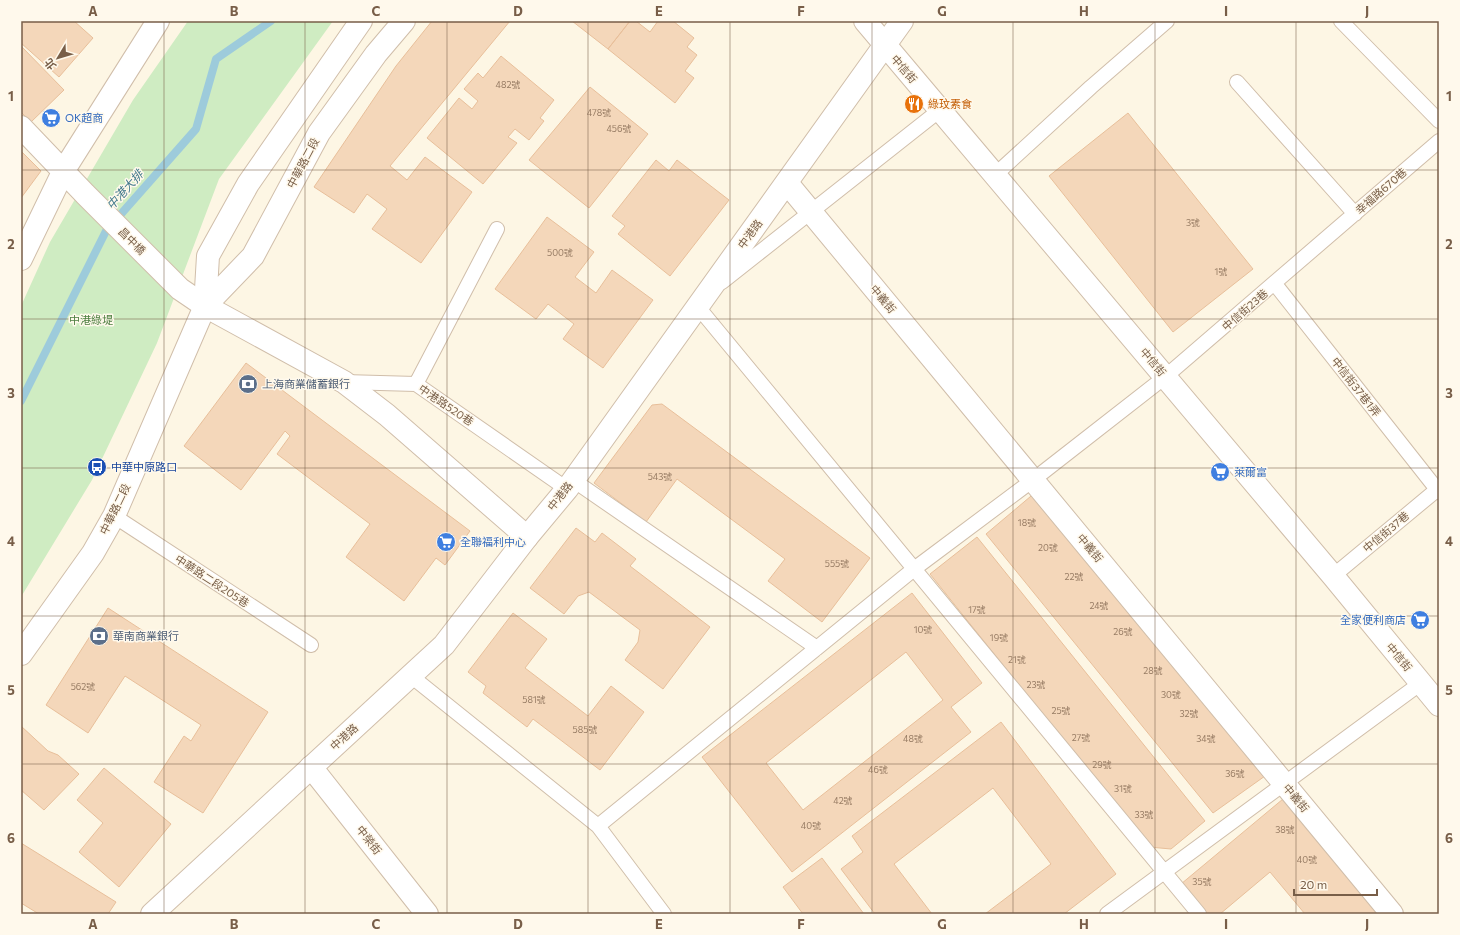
<svg xmlns="http://www.w3.org/2000/svg" width="1460" height="935" font-family="Commissioner,'Noto Sans TC',sans-serif">
  <style>
    .green { fill: #cfecc2 }
    .lines { fill: none; stroke-linecap: round; stroke-linejoin: round }
    .stream { stroke: #9dcbdb; stroke-width: 8 }
    .building { fill: #f4d7ba; stroke: #e8bf9a; fill-rule: evenodd }
    .service-casing { stroke: #d0beaa; stroke-width: 16 }
    .minor-casing { stroke: #d0beaa; stroke-width: 24 }
    .tertiary-casing { stroke: #d0beaa; stroke-width: 24 }
    .service { stroke: #fff; stroke-width: 14 }
    .minor { stroke: #fff; stroke-width: 22 }
    .tertiary { stroke: #fff; stroke-width: 22 }
    .grid { fill: none; stroke: #785e48; stroke-width: 1; stroke-opacity: 0.55 }
    .labels { text-anchor: middle; stroke-width: 3; stroke-linejoin: round; paint-order: stroke }
    .number-label { font-size: 9px; fill: #977c64 }
    .street-label { font-size: 11px; fill: #785e48; stroke: #fff9ec }
    .food-label { font-size: 11px; fill: #c56008; stroke: #fff9ec; text-anchor: start }
    .shop-label { font-size: 11px; fill: #366cbe; stroke: #fff9ec; text-anchor: start }
    .park-label { font-size: 11px; fill: #4c7e3f; stroke: #fff9ec }
    .service-label { font-size: 11px; fill: #4e5e75; stroke: #fff9ec; text-anchor: start }
    .transit-label { font-size: 11px; fill: #164399; stroke: #fff9ec; text-anchor: start }
    .water-label { font-size: 12px; font-style: italic; fill: #41798c; stroke: #fff9ec }
    .neatline { fill: none; stroke: #785e48; stroke-width: 1.5 }
    .grid-label { font-size: 13px; text-anchor: middle; font-weight: bold; fill: #785e48 }
  </style>
  <rect width="100%" height="100%" fill="#fdf6e4"/>
  <!-- green -->
  <path class="green" d="M188 21H333L219 179 157 343 92 480 21 597V306L50 242 133 100Z"/>
  <g class="lines">
    <!-- stream -->
    <path class="stream" d="M21 401 106 231 196 129 216 59 271 21"/>
  </g>
  <!-- building -->
  <path class="building" d="M21 21H74L93 38 59 77 21 43Z
    M432 21H510L390 166 407 180 425 157 472 192 421 263 372 229 387 209 367 194 354 213 314 187 396 66Z
    M572 21H630L608 49Z
    M630 21H636L650 32 658 21H673L694 38 687 47 697 55 685 71 694 78 675 103 608 49Z
    M21 46 64 90 31 122 21 112Z
    M501 56 554 100 540 118 544 121 529 140 515 129 508 137 517 143 483 184 427 138 459 98 472 109 478 101 464 89 478 73 483 78Z
    M590 87 648 134 589 208 529 160Z
    M1128 113 1253 269 1173 332 1049 176Z
    M21 151 41 171 21 198Z
    M656 160 669 171 677 160 729 200 670 276 618 234 625 226 612 216Z
    M547 217 594 252 575 277 596 293 612 270 653 300 603 368 563 339 574 324 548 304 536 319 495 289Z
    M246 363 470 531 445 565 436 558 404 601 346 557 370 524 277 454 290 436 285 431 241 490 184 446Z
    M662 404 870 558 822 622 768 581 785 559 677 479 646 522 594 483 652 405Z
    M1037 491 1265 776 1213 813 986 534Z
    M576 528 595 542 602 533 636 559 630 566 710 627 663 689 625 660 638 642 640 630 589 592 578 596 564 614 530 588Z
    M977 537 1205 821 1171 849 1149 847 930 574Z
    M912 593 982 683 951 707 971 732 792 872 702 757ZM906 652 943 700 803 810 766 763Z
    M108 608 268 712 203 813 154 782 184 736 191 741 201 725 125 676 88 733 46 705Z
    M513 613 547 639 525 668 588 716 611 686 644 712 600 770 533 719 527 727 483 693 486 686 468 672Z
    M1001 722 1116 874 1064 914H985L1051 864 993 788 894 864 932 914H875L841 869 863 852 852 836Z
    M21 726 48 751 58 755 79 774 44 810 21 790Z
    M104 768 171 824 119 887 79 852 103 823 77 800Z
    M1283 799 1379 914H1305L1270 872 1220 914H1206L1181 884Z
    M21 843 116 902 108 914H39L21 903Z
    M822 858 864 914H803L783 887Z"/>
  <g class="lines">
    <defs>
      <path id="service" d="M1341 21 1439 121
        M1237 82 1355 214
        M995 175 1091 87 1167 21
        M722 282 940 110
        M1275 284 1439 492
        M698 307 1199 914
        M344 382 416 384 567 489
        M416 384 497 229
        M573 480 817 648
        M114 516 311 645
        M1333 576 1439 488
        M411 676 598 826 664 914
        M598 826 914 569 1033 480 1165 377 1439 141
        M1107 914 1421 683"/>
      <path id="minor" d="M865 21 1333 576 1439 705
        M21 127 85 194 180 289 205 306 344 382 387 415 527 537
        M787 183 1392 914
        M21 259 64 170 158 21
        M311 767 427 914"/>
      <path id="tertiary" d="M205 306 253 256 319 133 376 54 404 21
        M21 654 93 553 114 516 205 306 208 256 248 184 361 21
        M152 914 444 645 527 537 567 489 902 21"/>
    </defs>
    <!-- service casing -->
    <use href="#service" class="service-casing"/>
    <!-- minor casing -->
    <use href="#minor" class="minor-casing"/>
    <!-- tertiary casing -->
    <use href="#tertiary" class="tertiary-casing"/>
    <!-- service -->
    <use href="#service" class="service"/>
    <!-- minor -->
    <use href="#minor" class="minor"/>
    <!-- tertiary -->
    <use href="#tertiary" class="tertiary"/>
  </g>
  <!-- grid -->
  <path class="grid" d="M164 21V914M305 21V914M447 21V914M588 21V914M730 21V914M872 21V914M1013 21V914M1155 21V914M1296 21V914M21 170H1439M21 319H1439M21 468H1439M21 616H1439M21 764H1439"/>
  <!-- icons -->
  <defs>
    <symbol id="restaurant-disc" viewBox="-11 -11 22 22"><circle r="9.5" fill="#e8710a" stroke="#fff9ec"/><path d="M-5-6h1v4h1v-4h1v4h1v-4h1v5L-1.5 .5V6h-2V.5L-5-1ZM5-6V6H3V1.5H1.5Q1.5-4 5-6Z" fill="#fff"/></symbol>
    <symbol id="supermarket-disc" viewBox="-11 -11 22 22"><circle r="9.5" fill="#3f7fe0" stroke="#fff9ec"/><path d="M-6-5.5h2.5l.6 2H6L4.5 2H-2.5L-4.4-4H-6ZM-1.5 3.2a1.3 1.3 0 1 0 .1 0ZM3 3.2a1.3 1.3 0 1 0 .1 0Z" fill="#fff"/></symbol>
    <symbol id="bank-disc" viewBox="-11 -11 22 22"><circle r="9.5" fill="#5c6f8a" stroke="#fff9ec"/><path d="M-6-4H6V4H-6ZM0-2.3a2.3 2.3 0 1 0 0 4.6a2.3 2.3 0 1 0 0-4.6Z" fill="#fff"/></symbol>
    <symbol id="bus-disc" viewBox="-11 -11 22 22"><circle r="9.5" fill="#1a4fb4" stroke="#fff9ec"/><path d="M-5-6H5V4H4V6H2V4H-2V6H-4V4H-5ZM-3.5-4V0h7V-4ZM-3.5 1.2v1.5H-2V1.2ZM2 1.2v1.5H3.5V1.2Z" fill="#fff"/></symbol>
  </defs>
  <g fill-rule="evenodd">
    <use href="#restaurant-disc" x="903" y="93" width="22" height="22"/>
    <use href="#supermarket-disc" x="40" y="107" width="22" height="22"/>
    <use href="#bank-disc" x="237" y="373" width="22" height="22"/>
    <use href="#bus-disc" x="86" y="456" width="22" height="22"/>
    <use href="#supermarket-disc" x="1209" y="461" width="22" height="22"/>
    <use href="#supermarket-disc" x="435" y="531" width="22" height="22"/>
    <use href="#supermarket-disc" x="1409" y="609" width="22" height="22"/>
    <use href="#bank-disc" x="88" y="625" width="22" height="22"/>
  </g>
  <g class="labels">
    <!-- number labels -->
    <g class="number-label">
      <text x="508" y="88">482號</text>
      <text x="599" y="116">478號</text>
      <text x="619" y="132">456號</text>
      <text x="1193" y="226">3號</text>
      <text x="560" y="256">500號</text>
      <text x="1221" y="275">1號</text>
      <text x="660" y="480">543號</text>
      <text x="1027" y="526">18號</text>
      <text x="1048" y="551">20號</text>
      <text x="837" y="567">555號</text>
      <text x="1074" y="580">22號</text>
      <text x="1099" y="609">24號</text>
      <text x="977" y="613">17號</text>
      <text x="923" y="633">10號</text>
      <text x="1123" y="635">26號</text>
      <text x="999" y="641">19號</text>
      <text x="1017" y="663">21號</text>
      <text x="1153" y="674">28號</text>
      <text x="1036" y="688">23號</text>
      <text x="83" y="690">562號</text>
      <text x="1171" y="698">30號</text>
      <text x="534" y="703">581號</text>
      <text x="1061" y="714">25號</text>
      <text x="1189" y="717">32號</text>
      <text x="585" y="733">585號</text>
      <text x="1081" y="741">27號</text>
      <text x="913" y="742">48號</text>
      <text x="1206" y="742">34號</text>
      <text x="1102" y="768">29號</text>
      <text x="878" y="773">46號</text>
      <text x="1235" y="777">36號</text>
      <text x="1123" y="792">31號</text>
      <text x="843" y="804">42號</text>
      <text x="1144" y="818">33號</text>
      <text x="811" y="829">40號</text>
      <text x="1285" y="833">38號</text>
      <text x="1307" y="863">40號</text>
      <text x="1202" y="885">35號</text>
    </g>
    <!-- street labels -->
    <g class="street-label">
      <text transform="translate(904 69) rotate(49)" y="4">中信街</text>
      <text transform="translate(303 163) rotate(-62)" y="4">中華路二段</text>
      <text transform="translate(1381 191) rotate(-41)" y="4">幸福路670巷</text>
      <text transform="translate(750 234) rotate(-54)" y="4">中港路</text>
      <text transform="translate(132 241) rotate(45)" y="4">昌中橋</text>
      <text transform="translate(883 299) rotate(50)" y="4">中義街</text>
      <text transform="translate(1245 310) rotate(-41)" y="4">中信街23巷</text>
      <text transform="translate(1153 362) rotate(50)" y="4">中信街</text>
      <text transform="translate(1356 387) rotate(52)" y="4">中信街37巷1弄</text>
      <text transform="translate(446 405) rotate(34)" y="4">中港路520巷</text>
      <text transform="translate(560 496) rotate(-52)" y="4">中港路</text>
      <text transform="translate(115 509) rotate(-64)" y="4">中華路二段</text>
      <text transform="translate(1386 532) rotate(-40)" y="4">中信街37巷</text>
      <text transform="translate(1090 548) rotate(50)" y="4">中義街</text>
      <text transform="translate(212 581) rotate(33)" y="4">中華路二段205巷</text>
      <text transform="translate(1399 657) rotate(50)" y="4">中信街</text>
      <text transform="translate(344 737) rotate(-42)" y="4">中港路</text>
      <text transform="translate(1296 798) rotate(50)" y="4">中義街</text>
      <text transform="translate(369 840) rotate(52)" y="4">中榮街</text>
    </g>
    <!-- food labels -->
    <g class="food-label">
      <text x="928" y="108">綠玟素食</text>
    </g>
    <!-- shop labels -->
    <g class="shop-label">
      <text x="65" y="122">OK超商</text>
      <text x="1234" y="476">萊爾富</text>
      <text x="460" y="546">全聯福利中心</text>
      <text x="1406" y="624" text-anchor="end">全家便利商店</text>
    </g>
    <!-- park labels -->
    <g class="park-label">
      <text x="91" y="324">中港綠堤</text>
    </g>
    <!-- service labels -->
    <g class="service-label">
      <text x="262" y="388">上海商業儲蓄銀行</text>
      <text x="113" y="640">華南商業銀行</text>
    </g>
    <!-- transit labels -->
    <g class="transit-label">
      <text x="111" y="471">中華中原路口</text>
    </g>
    <!-- water labels -->
    <g class="water-label">
      <text transform="translate(125 190) rotate(-48)" y="4">中港大排</text>
    </g>
  </g>
  <!-- border -->
  <rect width="1460" height="935" fill="none" stroke="#fff9ec" stroke-width="44"/>
  <!-- north arrow -->
  <g transform="translate(58 58) rotate(232)" stroke="#fff9ec" stroke-width="3" paint-order="stroke">
  <path d="M0-3L7 15L0 10L-7 15Z" fill="#785e48"/>
  <text y="-6" font-size="11" font-weight="bold" text-anchor="middle" fill="#785e48">北</text>
  </g>
  <!-- scale -->
  <path d="M1294 889v6h83v-6" fill="none" stroke="#785e48" stroke-width="2"/>
  <text x="1300" y="889" font-size="12" fill="#785e48" stroke="#fff9ec" stroke-width="3" paint-order="stroke">20 m</text>
  <rect x="22" y="22" width="1416" height="891" class="neatline"/>
  <g class="grid-label">
    <text x="93" y="16">A</text>
    <text x="234" y="16">B</text>
    <text x="376" y="16">C</text>
    <text x="518" y="16">D</text>
    <text x="659" y="16">E</text>
    <text x="801" y="16">F</text>
    <text x="942" y="16">G</text>
    <text x="1084" y="16">H</text>
    <text x="1226" y="16">I</text>
    <text x="1367" y="16">J</text>
    <text x="11" y="101">1</text>
    <text x="1449" y="101">1</text>
    <text x="11" y="249">2</text>
    <text x="1449" y="249">2</text>
    <text x="11" y="398">3</text>
    <text x="1449" y="398">3</text>
    <text x="11" y="546">4</text>
    <text x="1449" y="546">4</text>
    <text x="11" y="695">5</text>
    <text x="1449" y="695">5</text>
    <text x="11" y="843">6</text>
    <text x="1449" y="843">6</text>
    <text x="93" y="929">A</text>
    <text x="234" y="929">B</text>
    <text x="376" y="929">C</text>
    <text x="518" y="929">D</text>
    <text x="659" y="929">E</text>
    <text x="801" y="929">F</text>
    <text x="942" y="929">G</text>
    <text x="1084" y="929">H</text>
    <text x="1226" y="929">I</text>
    <text x="1367" y="929">J</text>
  </g>
</svg>
